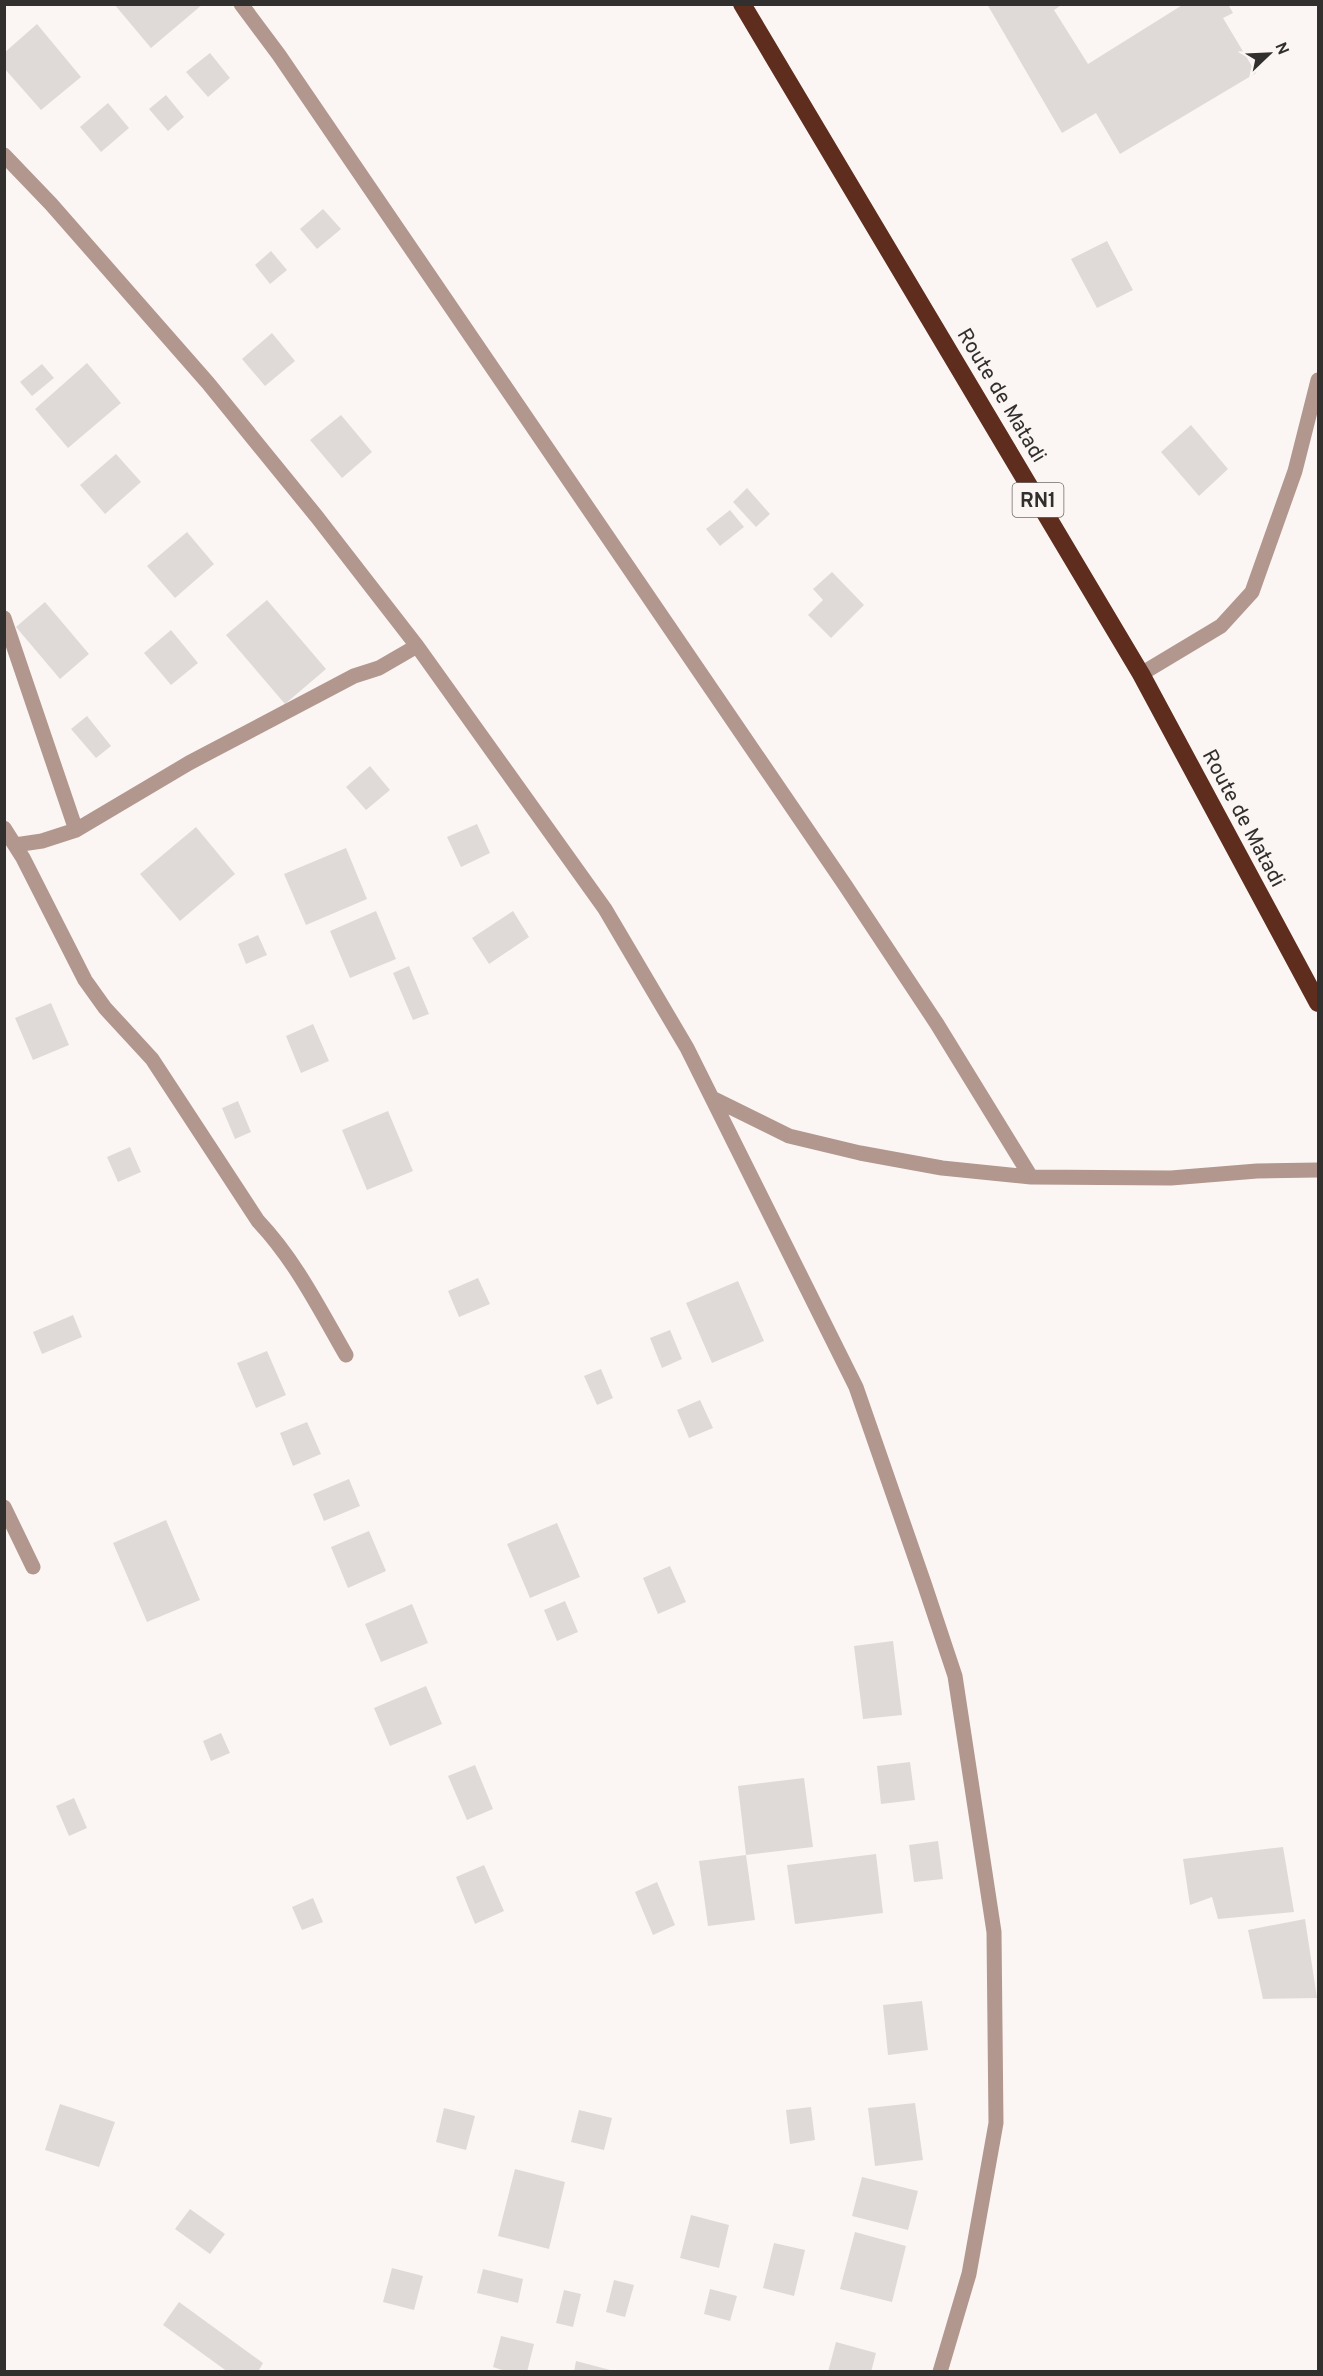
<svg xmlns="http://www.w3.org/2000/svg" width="1323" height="2376" font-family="Overpass,sans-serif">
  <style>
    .building { fill: #dfdad7 }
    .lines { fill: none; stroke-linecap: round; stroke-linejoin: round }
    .minor { stroke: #b2978f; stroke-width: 15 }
    .highway { stroke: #5f2d1e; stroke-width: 18 }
    .labels { text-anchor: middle; stroke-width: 4.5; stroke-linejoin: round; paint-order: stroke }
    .shield { fill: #fbf6f3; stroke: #6e6b6a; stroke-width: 1.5 }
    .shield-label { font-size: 20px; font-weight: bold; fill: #32302f }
    .street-label { font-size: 21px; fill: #32302f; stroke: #fbf6f3 }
  </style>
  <rect width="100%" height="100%" fill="#fbf6f3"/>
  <!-- building -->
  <path class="building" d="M114 4H203L151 48Z
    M987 4H1063L1054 10 1088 64 1184 4H1228L1233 13 1223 18 1256 73 1120 154 1096 113 1062 133Z
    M37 24 81 77 41 110 4 68V53Z
    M210 53 230 78 208 97 186 72Z
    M166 95 184 117 168 131 149 109Z
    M108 103 129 128 101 152 80 127Z
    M323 209 341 229 317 249 300 229Z
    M1107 241 1133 290 1097 308 1071 259Z
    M271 251 287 270 270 284 255 265Z
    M272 333 295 361 265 386 242 359Z
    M87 363 121 403 68 448 35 409Z
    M42 364 54 378 32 396 20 382Z
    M341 415 372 452 342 478 310 440Z
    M1191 425 1228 469 1199 496 1161 452Z
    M116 454 141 482 105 514 80 485Z
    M747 488 770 514 756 527 733 502Z
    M730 510 744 527 720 546 706 529Z
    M187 532 214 564 175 598 147 566Z
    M832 572 864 605 831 638 808 615 823 600 813 589Z
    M267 600 326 669 285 704 226 635Z
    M45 602 89 654 60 679 16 627Z
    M171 630 198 663 171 685 144 653Z
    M87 716 111 746 96 758 71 729Z
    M370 766 390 790 366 810 346 787Z
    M477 824 490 853 461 867 447 837Z
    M196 827 235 874 180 921 140 874Z
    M346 848 367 899 306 925 284 874Z
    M376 911 396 959 350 978 330 931Z
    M513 911 529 937 489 964 472 938Z
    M258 935 267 955 246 964 238 944Z
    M409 966 429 1014 413 1020 393 973Z
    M51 1003 69 1045 33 1060 15 1018Z
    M313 1024 329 1061 301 1073 286 1036Z
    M238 1101 251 1132 235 1139 222 1108Z
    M388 1111 413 1171 367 1190 342 1130Z
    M130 1147 141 1172 118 1182 107 1157Z
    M478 1278 490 1304 459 1317 448 1291Z
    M738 1281 764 1341 712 1363 686 1303Z
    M73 1315 82 1337 42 1354 33 1332Z
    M670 1330 682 1359 662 1368 650 1338Z
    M267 1351 286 1395 256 1408 237 1363Z
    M601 1369 613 1398 597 1405 584 1376Z
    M700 1400 713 1428 689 1438 677 1410Z
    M307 1422 321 1454 293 1466 280 1433Z
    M349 1479 360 1506 324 1521 313 1494Z
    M166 1520 200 1600 147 1622 113 1543Z
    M557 1523 580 1577 530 1598 507 1544Z
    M369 1531 386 1571 348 1588 331 1547Z
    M670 1566 686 1602 658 1614 643 1578Z
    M565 1601 578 1632 557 1641 544 1610Z
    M412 1604 428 1643 381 1662 365 1624Z
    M893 1641 902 1715 863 1719 854 1646Z
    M426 1686 442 1724 390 1746 374 1708Z
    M221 1733 230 1753 211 1761 203 1741Z
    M910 1762 915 1800 881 1804 877 1766Z
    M475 1765 493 1809 467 1820 448 1776Z
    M804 1778 813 1847 746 1855 738 1786Z
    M74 1798 87 1828 69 1836 56 1806Z
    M938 1841 943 1879 914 1882 909 1845Z
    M1283 1847 1294 1912 1218 1919 1212 1897 1190 1905 1183 1859Z
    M876 1854 883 1913 795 1924 787 1865Z
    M746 1855 755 1920 708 1926 699 1861Z
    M484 1865 504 1911 475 1924 456 1877Z
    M657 1882 675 1925 653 1935 635 1892Z
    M313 1898 323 1922 302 1930 292 1907Z
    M1305 1919 1317 1998 1263 1999 1248 1930Z
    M922 2001 928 2050 888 2055 883 2005Z
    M915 2103 923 2160 875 2166 868 2108Z
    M60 2104 115 2122 99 2167 45 2150Z
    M811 2107 815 2140 790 2144 786 2110Z
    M444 2108 475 2116 466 2150 436 2142Z
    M579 2110 612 2118 604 2150 571 2142Z
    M515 2169 565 2182 549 2249 498 2236Z
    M862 2177 918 2191 908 2230 852 2216Z
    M190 2209 225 2234 210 2254 175 2229Z
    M691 2215 729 2225 719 2268 680 2258Z
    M855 2232 906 2246 892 2302 840 2289Z
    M774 2243 805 2250 794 2296 763 2288Z
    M392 2268 423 2276 414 2310 383 2302Z
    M483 2269 523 2279 518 2303 477 2293Z
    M614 2280 634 2285 625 2317 606 2312Z
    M710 2289 737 2296 730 2321 704 2314Z
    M564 2290 581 2294 573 2327 556 2323Z
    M179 2302 263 2363 258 2372H228L163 2325Z
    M501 2336 534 2344 527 2372H508L493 2367Z
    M836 2342 876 2353 871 2372H828Z
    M576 2361 614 2371V2372H574Z"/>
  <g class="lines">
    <!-- minor -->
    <path class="minor" d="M241 4 279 55 845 885 937 1024 1031 1177
      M4 155 51 204 208 383 317 517 417 646 605 909 687 1048 856 1387 925 1586 955 1676 994 1932 996 2123 969 2274 940 2372
      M4 618 76 830
      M1141 674 1221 626 1252 592 1295 471 1318 380
      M4 828 23 858 85 980 105 1008 152 1059 258 1221C295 1260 319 1308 346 1355
      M15 845 42 841 76 830 189 763 354 676 379 668 417 646
      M712 1098 789 1136 860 1153 942 1168 1031 1177 1171 1178 1257 1171 1318 1170
      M4 1507 33 1567"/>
    <!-- highway -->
    <path class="highway" d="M742 4 1141 674 1318 1003"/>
  </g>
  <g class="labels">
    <!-- shield labels -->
    <rect class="shield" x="1012.5" y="483" width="51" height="34" rx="4.5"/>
    <g class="shield-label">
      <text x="1038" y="507">RN1</text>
    </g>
    <!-- street labels -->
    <g class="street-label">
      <text transform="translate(1002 395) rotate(59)" y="7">Route de Matadi</text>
      <text transform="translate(1244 818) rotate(62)" y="7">Route de Matadi</text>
    </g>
  </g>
  <!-- border -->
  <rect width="1323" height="2376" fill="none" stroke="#32302f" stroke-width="12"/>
  <!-- north arrow -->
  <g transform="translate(1269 54) rotate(67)" stroke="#fbf6f3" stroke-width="4.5" paint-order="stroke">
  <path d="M0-4.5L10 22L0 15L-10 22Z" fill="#32302f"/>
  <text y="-9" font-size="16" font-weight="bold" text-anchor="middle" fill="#32302f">N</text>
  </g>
</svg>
